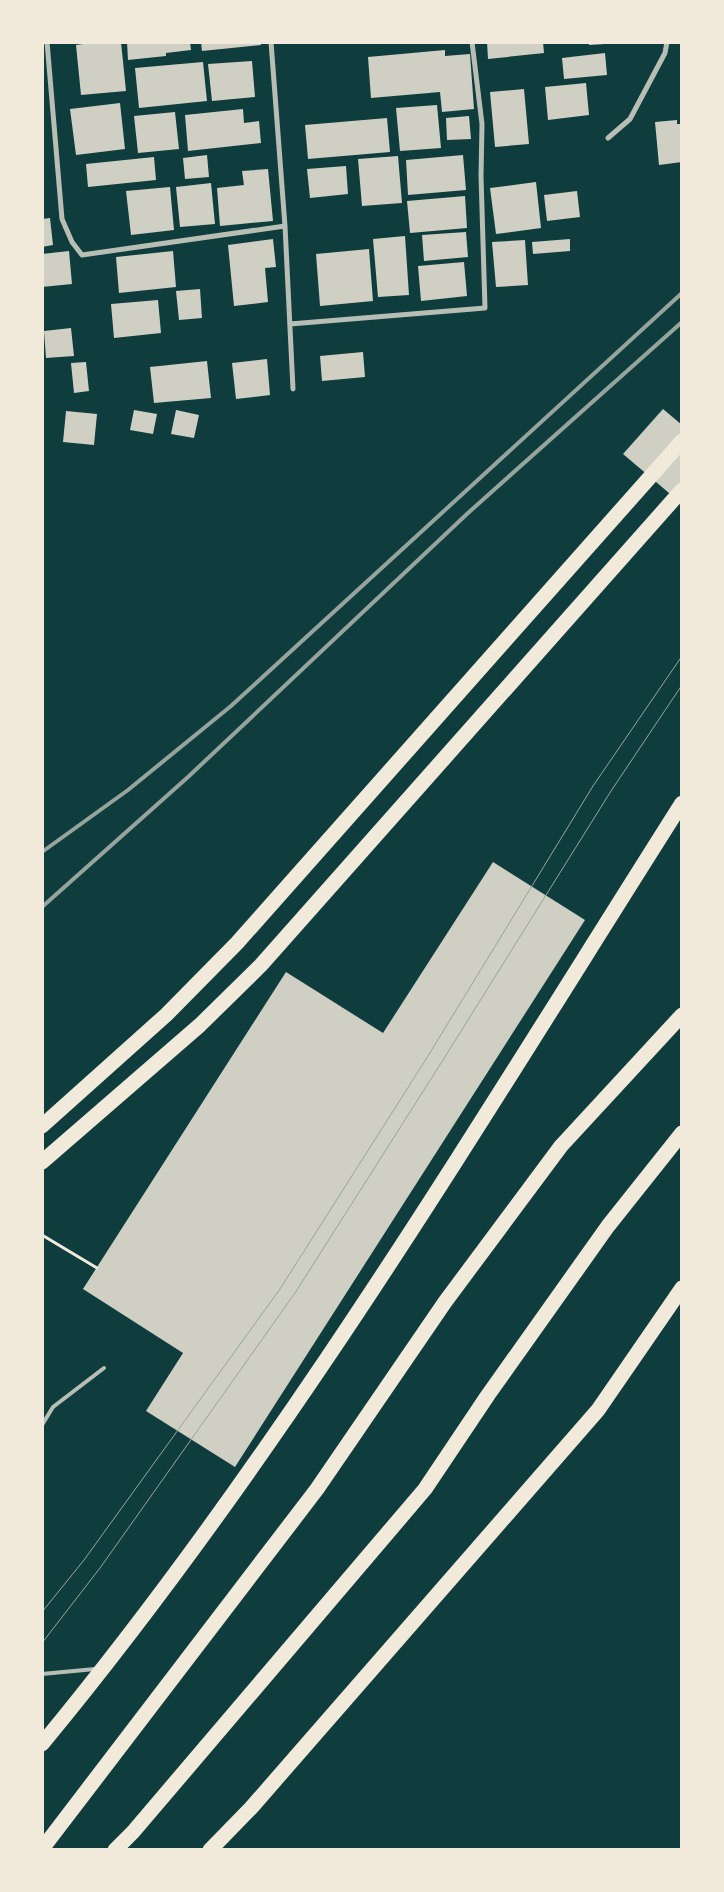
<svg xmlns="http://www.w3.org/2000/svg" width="724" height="1892" font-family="'Varela Round',sans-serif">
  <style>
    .building { fill: #cfcfc3 }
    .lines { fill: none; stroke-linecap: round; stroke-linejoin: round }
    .path { stroke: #f1e9da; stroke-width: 3 }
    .service { stroke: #b8beb3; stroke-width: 4 }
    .minor { stroke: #b8beb3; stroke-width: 5 }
    .motorway { stroke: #f1e9da; stroke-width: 15 }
    .tram { stroke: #97a49c; stroke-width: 1 }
    .rail { stroke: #97a49c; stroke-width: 4 }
  </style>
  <rect width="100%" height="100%" fill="#0f3d3e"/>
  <!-- building -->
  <path class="building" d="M97 42H121L126 91 81 95 76 45Z
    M127 42H190L191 50 166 53V56L128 60Z
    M201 42H260L261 45 202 51Z
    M487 42H543L544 53 488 59Z
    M589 42H605V44L589 45Z
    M445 50V56L470 54 474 109 442 112 440 92 371 98 368 57Z
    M605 53 607 75 564 79 562 58Z
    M252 61 255 97 212 101 208 64Z
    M203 62 207 101 139 108 135 68Z
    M586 83 589 115 548 120 545 87Z
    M524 89 529 144 495 147 490 92Z
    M120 103 125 149 76 155 70 109Z
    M437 105 441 148 400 151 396 108Z
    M243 109 244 123 259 121 261 143 188 151 185 115Z
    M175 112 179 149 138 153 134 116Z
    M469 116 471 139 447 140 446 118Z
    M387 118 390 152 308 159 305 125Z
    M677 120V124H682V147H680L682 162 659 165 655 122Z
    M207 155 209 177 185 179 183 158Z
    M463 155 466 190 408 195 406 160Z
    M398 156 402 203 362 206 358 159Z
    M154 157 156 180 88 187 86 164Z
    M346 166 348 194 310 198 307 169Z
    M268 169 273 221 220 226 217 188 244 185 242 171Z
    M536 182 541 228 496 234 490 188Z
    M211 183 215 224 180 227 176 187Z
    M170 187 174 230 131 235 126 191Z
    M577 191 580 217 547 221 544 195Z
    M465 196 467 228 410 233 407 201Z
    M50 218 53 245 42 247V219Z
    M466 232 468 257 424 261 422 235Z
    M405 236 409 295 378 297 373 239Z
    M273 239 276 267 265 268 268 302 234 306 228 245Z
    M570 239V251L533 254 532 242Z
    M525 240 528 285 496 287 492 242Z
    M369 249 373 301 320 306 316 254Z
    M69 251 72 284 42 287V254Z
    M173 251 176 287 119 293 116 257Z
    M464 262 467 296 421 301 418 266Z
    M200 289 202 318 179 320 176 291Z
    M158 300 161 333 114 338 111 304Z
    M71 328 74 356 46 358 44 331Z
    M363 352 365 377 322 381 320 356Z
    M267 359 270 395 236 399 232 363Z
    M207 361 211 398 154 403 150 367Z
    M86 362 89 391 74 393 71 363Z
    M663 409 682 425V504L623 454Z
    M134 410 157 414 153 434 130 430Z
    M176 410 199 415 194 438 171 434Z
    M66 411 97 414 94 445 63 442Z
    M493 862 585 920 235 1467 146 1411 183 1353 83 1289 286 972 383 1033Z"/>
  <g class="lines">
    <!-- path -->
    <path class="path" d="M42 1235 97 1268"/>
    <!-- service -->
    <path class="service" d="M42 1425 53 1407 104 1368
      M42 1674 95 1669"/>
    <!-- minor -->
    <path class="minor" d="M47 42 62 219 72 242 82 255 285 226
      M271 42 285 226 293 389
      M608 138 630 119 665 53 667 42
      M290 324 485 308 481 176 482 124 472 42"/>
    <!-- motorway -->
    <path class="motorway" d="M42 1126 166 1015 237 943 682 441
      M42 1162 200 1025 261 965 682 490
      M42 1744C284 1451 479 1123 682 803
      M42 1849 317 1489 445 1302 561 1146 682 1015
      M115 1850 133 1832 425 1489 488 1395 608 1226 682 1133
      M210 1850 251 1808 598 1410 682 1288"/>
    <!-- tram -->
    <path class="tram" d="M42 1612 84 1560 280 1289 428 1056 593 786 682 656
      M42 1643 100 1568 295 1293 443 1060 611 791 682 685"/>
    <!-- rail -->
    <path class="rail" d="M42 852 128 790 231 706 682 293
      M42 907 188 777 468 513 682 322"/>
  </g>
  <!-- border -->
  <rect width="724" height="1892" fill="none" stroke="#f1e9da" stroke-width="88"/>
</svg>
